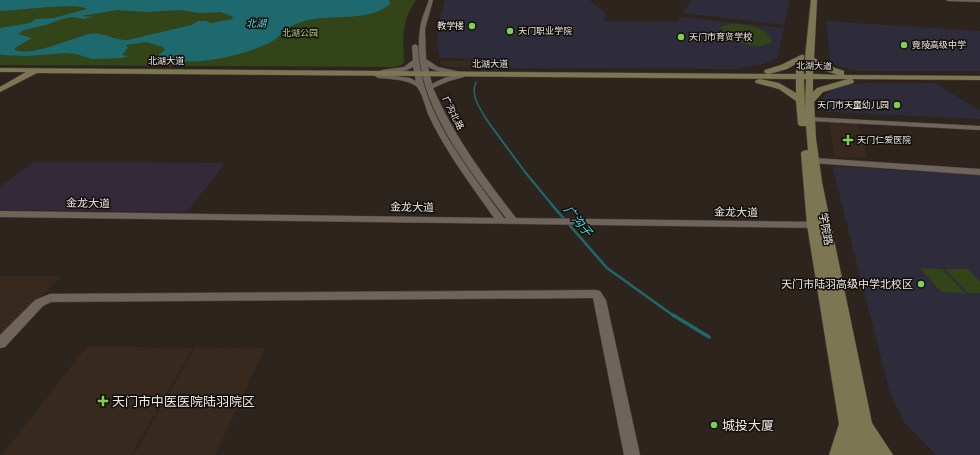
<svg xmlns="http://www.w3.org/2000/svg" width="980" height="455" font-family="Montserrat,'Noto Sans SC',sans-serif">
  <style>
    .commercial { fill: #322939 }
    .built { fill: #37291d }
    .education { fill: #2e2b3b }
    .green { fill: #324418 }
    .water { fill: #1d696d; fill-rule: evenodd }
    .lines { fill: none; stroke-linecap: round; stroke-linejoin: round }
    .stream-far3 { stroke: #1d696d; stroke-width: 1.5 }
    .stream-far2 { stroke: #1d696d; stroke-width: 2 }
    .stream-far1 { stroke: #1d696d; stroke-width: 2.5 }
    .stream { stroke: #1d696d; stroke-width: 3.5 }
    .street-casing { stroke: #49423c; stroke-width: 1 }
    .secondary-casing { stroke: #49423c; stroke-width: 1 }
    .street { fill: #6f645b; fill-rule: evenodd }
    .secondary { fill: #7c7752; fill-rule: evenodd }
    .poi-dot { fill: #7fd052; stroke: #120e0b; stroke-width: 1.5 }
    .labels { text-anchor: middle; stroke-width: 3; stroke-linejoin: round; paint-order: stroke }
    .far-poi-label { font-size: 9px; fill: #efe9e4; stroke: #120e0b; text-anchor: start }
    .far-park-label { font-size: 9px; fill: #abd07b; stroke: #120e0b }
    .far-street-label { font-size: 9px; fill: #efe9e4; stroke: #120e0b }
    .far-water-label { font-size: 10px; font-style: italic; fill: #4ddbe2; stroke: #120e0b }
    .street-label { font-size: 11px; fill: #efe9e4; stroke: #120e0b }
    .poi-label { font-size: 11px; fill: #efe9e4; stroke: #120e0b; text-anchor: end }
    .water-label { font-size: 12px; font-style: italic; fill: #4ddbe2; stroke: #120e0b }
    .near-poi-label { font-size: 13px; fill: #efe9e4; stroke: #120e0b; text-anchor: start }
  </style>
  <rect width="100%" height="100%" fill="#2d241d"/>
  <!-- commercial -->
  <path class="commercial" d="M34 162 225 163 187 212 0 210V187Z"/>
  <!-- built -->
  <path class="built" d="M440 61H477L476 68 448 67 442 65Z
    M829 122 858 123 868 158 835 157Z
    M0 276H61L0 339Z
    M87 346 193 348 131 455H2Z
    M195 347 265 348 215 455H134Z"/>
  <!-- education -->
  <path class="education" d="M445 0H589L606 13 604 21 678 22 680 17 784 28 777 59 763 64 737 69 491 68 497 59 440 58 437 46 438 26Z
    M685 0H790L784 25 683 13 691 1Z
    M826 21 980 31V71H859L841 67 834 64 830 60Z
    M870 83H935L980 111V119L826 112 822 99 827 92 850 84Z
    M832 166 980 175V455H936L904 422 890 393Z"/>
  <!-- green -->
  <path class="green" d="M0 0H416C401 23 403 36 404 62L401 65 394 67 0 65Z
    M730 24C743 23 769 27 772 42 756 52 729 42 720 27Z
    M920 268 942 269 965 293 941 292Z
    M945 269H968L980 282V293H968Z"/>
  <!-- water -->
  <path class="water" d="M0 0H389L390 4C371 22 330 14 305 21 298 23 291 25 286 30 280 34 276 40 269 43 237 58 197 65 162 60L158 55 165 50 163 47 147 42 126 45 128 48 122 55 128 56 123 58 92 59 76 54 65 53 29 56 2 55 0 54V28L30 23 36 19 54 18 87 9C77 2 16 11 0 11ZM117 10 146 12 180 10 199 13 221 12 233 17 232 19 211 23 206 21H198L191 25 128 40C115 41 102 31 89 34 72 38 31 57 15 50V48L32 38 18 34 24 30 46 25 62 19 72 17 84 19 93 17 81 16Z"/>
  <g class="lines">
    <!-- stream-far3 -->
    <path class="stream-far3" d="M484 69 492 60
      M476 82C470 95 480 109 487 120"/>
    <!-- stream-far2 -->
    <path class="stream-far2" d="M486 119 525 172 553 206"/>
    <!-- stream-far1 -->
    <path class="stream-far1" d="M552 205 607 268 674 316"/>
    <!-- stream -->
    <path class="stream" d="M673 315 709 337"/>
    <defs>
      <path id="street" d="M429 0H433L425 29 426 59 438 67 465 73C458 78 435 71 428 67L432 84C440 80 456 71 464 77L449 81 433 88C455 138 483 175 516 218L820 222 825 225 820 228 0 217V211L494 218C471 185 445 151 428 114 426 108 421 90 416 86 406 79 390 79 378 78L375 76 378 74 410 78 416 81 413 67C406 72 387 77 379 72L382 70 404 67 413 60 412 46 415 44 418 46C419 111 467 167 504 218H506C467 167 410 97 420 29 421 19 426 9 429 0Z
        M946 0H980V2L948 1Z
        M807 117 980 126V130L810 121 806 119Z
        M815 158 980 169V175L812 163 811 161 812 159Z
        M596 290 600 291 606 300 640 455H624L593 298 51 302 43 306 5 347 0 348V335L35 300 50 294Z"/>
      <path id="secondary" d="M811 0H817L814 58 829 66 844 71V75L980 76V80L852 79 854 81 853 83 823 92 814 102 816 139 822 182 872 423 893 455H829L839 424 807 225 801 153 803 151 808 150 806 126H800L798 124 796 101 779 89 756 83 755 81 759 79 779 83 796 93V79L37 73 0 92V87L26 72H0V68L767 74 764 72 765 70 781 65 801 55H804V59L787 69 769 74H796V69L800 67H803L804 74H806L805 58ZM814 64 823 70 838 75 813 74ZM804 79H806L805 109ZM813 79H848L817 88 813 92Z"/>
    </defs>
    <!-- street casing -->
    <use href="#street" class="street-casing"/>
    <!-- secondary casing -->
    <use href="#secondary" class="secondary-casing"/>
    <!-- street -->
    <use href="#street" class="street"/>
    <!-- secondary -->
    <use href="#secondary" class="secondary"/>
  </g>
  <!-- markers -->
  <g class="poi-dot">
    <circle cx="472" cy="26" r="4"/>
    <circle cx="510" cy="31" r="4"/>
    <circle cx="681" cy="37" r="4"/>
    <circle cx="904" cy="45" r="4"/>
    <circle cx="897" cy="105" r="4"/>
    <path d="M846 134h4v4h4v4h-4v4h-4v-4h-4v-4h4z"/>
    <circle cx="921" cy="284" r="4"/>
    <path d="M101 395h4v4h4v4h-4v4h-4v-4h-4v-4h4z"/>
    <circle cx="714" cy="425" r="4"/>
  </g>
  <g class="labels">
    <!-- far-poi labels -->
    <g class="far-poi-label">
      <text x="464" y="29" text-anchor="end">教学楼</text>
      <text x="518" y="34">天门职业学院</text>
      <text x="689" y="40">天门市育贤学校</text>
      <text x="912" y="48">竟陵高级中学</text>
      <text x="889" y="108" text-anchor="end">天门市天童幼儿园</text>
      <text x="857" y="143">天门仁爱医院</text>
    </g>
    <!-- far-park labels -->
    <g class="far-park-label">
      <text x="300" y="36">北湖公园</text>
    </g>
    <!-- far-street labels -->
    <g class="far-street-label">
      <text x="166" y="64">北湖大道</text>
      <text x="490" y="67">北湖大道</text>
      <text transform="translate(814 66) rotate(1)" y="3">北湖大道</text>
      <text transform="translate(453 113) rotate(63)" y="3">广沟北路</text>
    </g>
    <!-- far-water labels -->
    <g class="far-water-label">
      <text x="256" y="27">北湖</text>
    </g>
    <!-- street labels -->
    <g class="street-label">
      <text transform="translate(88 203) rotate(1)" y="4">金龙大道</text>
      <text transform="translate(412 207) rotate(1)" y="4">金龙大道</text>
      <text transform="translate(736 212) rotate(1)" y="4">金龙大道</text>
      <text transform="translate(826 229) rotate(80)" y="4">学院路</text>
    </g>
    <!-- poi labels -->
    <g class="poi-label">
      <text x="913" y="288">天门市陆羽高级中学北校区</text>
    </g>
    <!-- water labels -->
    <g class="water-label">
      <text transform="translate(578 221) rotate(50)" y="4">广沟子</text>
    </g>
    <!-- near-poi labels -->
    <g class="near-poi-label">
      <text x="112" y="406">天门市中医医院陆羽院区</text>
      <text x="722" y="430">城投大厦</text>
    </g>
  </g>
</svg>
